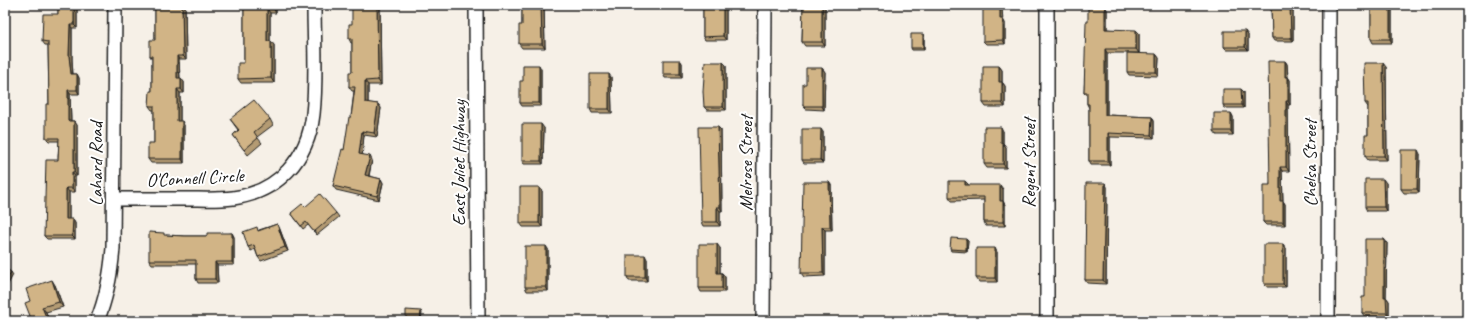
<svg xmlns="http://www.w3.org/2000/svg" width="1472" height="326" font-family="Caveat,sans-serif">
  <style>
    .lines { fill: none; stroke-linecap: round; stroke-linejoin: round }
    .street-casing { stroke: #1c1c1c; stroke-width: 16 }
    .street { stroke: #fff; stroke-width: 13 }
    .wall { fill: #b49b73; stroke: #1c1c1c }
    .shaded-wall { fill: #927e5e; stroke: #1c1c1c }
    .building { fill: #d1b486; stroke: #1c1c1c }
    .labels { text-anchor: middle; stroke-width: 4; stroke-linejoin: round; paint-order: stroke }
    .street-label { font-size: 19px; fill: #1c1c1c; stroke: #fff }
  </style>
  <rect width="100%" height="100%" fill="#f6f0e7"/>
  <filter id="ink" filterUnits="userSpaceOnUse"><feTurbulence type="fractalNoise" baseFrequency=".025" numOctaves="2"/><feDisplacementMap in="SourceGraphic" scale="8" xChannelSelector="R" yChannelSelector="G"/><feConvolveMatrix kernelMatrix="1 2 1 2 8 2 1 2 1" color-interpolation-filters="sRGB"/></filter>
  <g filter="url(#ink)">
    <g class="lines">
      <defs>
        <path id="street" d="M476 5 478 321
          M115 199C139 199 163 199 187 199 202 199 218 200 233 198 278 192 308 159 313 114 317 78 314 41 314 5
          M97 321C107 297 111 273 113 248L115 5
          M763 321 765 5
          M1047 321V5
          M1328 321 1329 5"/>
      </defs>
      <!-- street casing -->
      <use href="#street" class="street-casing"/>
      <!-- street -->
      <use href="#street" class="street"/>
    </g>
    <!-- wall -->
    <path class="wall" d="M58 5H77V28H72V60L73 74H77L79 78V94H70L71 121H74L77 125V176H75V192H69V219L75 223V239H47L44 236 58 160 59 141H49L46 138 49 104 48 45H45L42 41 58 14Z
      M148 5H185L186 59H179L180 78 184 82V93H180V121L184 125V163H151L148 159 154 143V110H152L149 106 152 91V59L150 56 155 40V9H151Z
      M244 5H276V13H270V41L274 45V83H241L238 79 244 63Z
      M522 5H544L545 48H522L519 44 522 25Z
      M703 5H724L726 7V40H705L703 37Z
      M803 5H825V46H805L802 42Z
      M1271 5H1291L1293 7V41H1274L1272 38Z
      M1371 5H1392V43H1373L1371 39Z
      M1105 6 1107 10V29L1139 33V53H1107V115L1152 117 1154 121V138L1110 137V165H1091L1089 161V108L1087 104V95L1084 92 1088 22Z
      M380 7 381 85H368V103L378 104 381 108 377 137 364 135 362 154 372 160 369 176 381 179 383 183 379 200 336 190 333 186 344 150 351 117 354 91H352L349 87 352 72V43H351L349 39 352 24Z
      M1002 7V19L1005 23V44H986L983 41Z
      M1248 35V50H1227L1224 47Z
      M924 36V50H912L911 48Z
      M1156 54 1159 58 1158 76 1129 75 1127 72Z
      M680 60 682 63V78H665L663 74Z
      M1285 61 1287 64 1288 77 1290 80V105H1288L1289 171H1282L1283 201 1285 204V225H1266L1263 222 1270 185Z
      M723 62 726 65V110H707L704 107Z
      M999 66 1002 70V82L1005 86V107H986L983 103Z
      M1386 67 1387 160H1368L1365 156 1368 135V107L1365 103Z
      M822 68 825 72 824 110 806 109 803 106 806 84Z
      M541 69V106H522L520 103 523 81Z
      M611 77 612 113H592L590 109Z
      M1244 92V108H1225L1223 105Z
      M1231 113 1233 117V135H1217L1214 131Z
      M230 119H270L273 125 257 137 262 143 248 155 233 135 238 130Z
      M718 127 721 130 722 211H720V226H703L701 222Z
      M544 128 543 164H524L522 161Z
      M1003 131V143L1006 147V168H987L984 164Z
      M823 132V163H804L802 160Z
      M1420 154 1419 193H1404L1401 189Z
      M965 181 968 184V185L1003 189V201L1005 205V226H986L984 222V200L952 201 949 197Z
      M829 182 831 185 832 230H825V276L804 277 801 273Z
      M1105 183 1107 187 1106 284 1087 283 1085 280Z
      M1386 183V211H1367L1365 207Z
      M542 191V227H523L520 223Z
      M305 207 336 213 339 217 317 235 308 225 303 229 291 213Z
      M277 224 279 227 288 251 261 261 258 257 255 249 251 251 248 247 259 230Z
      M232 233 234 237V265H217L218 283H198L196 279V264H152L149 260 166 235 185 236H207Z
      M1384 239 1387 243 1386 297 1389 301V317H1365L1362 313 1365 297Z
      M968 241 967 252 951 251 950 249Z
      M720 248V273H722L725 277V292H701L699 288Z
      M1286 248V287H1267L1264 284Z
      M548 249V291H527L525 287Z
      M997 252V282H979L976 278Z
      M647 259V281H629L627 277Z
      M55 285 63 307 46 312 49 321H32L30 301Z"/>
    <!-- shaded-wall -->
    <path class="shaded-wall" d="M74 5H77V28L74 25Z
      M182 5H185L186 59 183 56Z
      M273 5H276V13L273 8Z
      M377 5H378L380 7 381 85 378 80Z
      M541 5H544L545 48 542 44Z
      M723 5H724L726 7V40L723 36Z
      M822 5H825V46L822 42Z
      M1000 5H1001L1002 7 1003 23 1000 19Z
      M1290 5H1291L1293 7V41L1291 38Z
      M1390 5H1392V43L1390 39Z
      M1105 6 1107 10V33L1105 29Z
      M267 8 270 13V45L267 41Z
      M1003 19 1005 23V44L1003 40Z
      M70 25 72 28V60L73 78 71 74 69 56Z
      M1136 30 1139 33V53L1136 49Z
      M1245 31 1248 35V50L1245 47Z
      M923 34 924 36V50L923 48Z
      M271 41 274 45V83L271 78Z
      M1105 49 1107 53V119L1105 115Z
      M1156 54 1159 58 1158 76 1156 72Z
      M177 56 179 59 180 82 177 78Z
      M680 60 682 63V78L680 74Z
      M1285 61 1287 64 1288 80 1285 77Z
      M723 62 726 65V110L723 107Z
      M1383 63 1386 67 1387 160 1384 156Z
      M539 65 541 69V106L539 103Z
      M999 66 1002 70V86L999 82Z
      M822 68 825 72 824 110 822 106Z
      M77 74 79 78V94L77 90Z
      M609 74 611 77 612 113 609 109Z
      M1288 77 1290 80V105L1288 101Z
      M181 78 184 82V93L181 89Z
      M365 81 368 85V106L365 102Z
      M1002 82 1005 86V107L1002 103Z
      M177 89 180 93V125L177 121Z
      M1241 89 1244 92V108L1242 105Z
      M68 90 70 94 71 125 68 121Z
      M1286 101 1288 105 1289 171 1286 167Z
      M378 104 381 108 377 137 374 133Z
      M1231 113 1233 117V135L1231 131Z
      M1152 117 1154 121V138L1151 135Z
      M74 121 77 125V176L74 172Z
      M182 121 184 125V163L182 159Z
      M541 124 544 128 543 164 541 161Z
      M718 127 721 130 722 211 720 207Z
      M1001 127 1003 131V147L1001 143Z
      M821 129 823 132V163L820 160Z
      M362 131 364 135 362 158 359 154Z
      M1108 133 1110 137V165L1108 161Z
      M1003 143 1006 147V168L1003 164Z
      M1418 150 1420 154 1419 193 1417 189Z
      M370 156 372 160 368 179 365 175Z
      M1280 167 1282 171 1283 204 1280 201Z
      M72 172 75 176V192L72 188Z
      M381 179 383 183 379 200 377 196Z
      M1383 179 1386 183V211L1384 207Z
      M965 181 968 184V189L965 185Z
      M829 182 831 185 832 230 830 227Z
      M1105 183 1107 187 1106 284 1103 280Z
      M1000 185 1003 189V205L1000 201Z
      M539 187 542 191V227L539 223Z
      M66 188 69 192V223L66 219Z
      M1003 201 1005 205V226L1003 222Z
      M1283 201 1285 204V225L1283 222Z
      M717 207 720 211V226L717 222Z
      M73 219 75 223V239L72 236Z
      M277 224 279 227 288 251 285 247Z
      M822 227 825 230V276L823 273Z
      M232 233 234 237V265L232 262Z
      M966 239 968 241 967 252 966 250Z
      M1384 239 1387 243 1386 297 1389 301V317L1387 313 1384 297Z
      M717 244 720 248V277L717 273Z
      M1283 244 1286 248V287L1283 284Z
      M546 246 548 249V291L546 287Z
      M995 248 997 252V282L995 278Z
      M645 255 647 259V281L645 277Z
      M215 262 217 265 218 283 215 279Z
      M11 272 13 275 5 290V282Z
      M722 273 725 277V292L722 288Z
      M52 280 55 285 63 307 59 302Z
      M42 307 46 312 49 321 46 317Z
      M421 311 422 313 421 321H420Z"/>
    <!-- building -->
    <path class="building" d="M58 5H74V25H70L69 56 71 74H77V90H68V121H74V172H72V188H66V219H73L72 236H44L46 160H58L59 138H46V104H49L48 42 42 41 43 14H58Z
      M155 5H182L183 56H177V78H181V89H177V121H182V159H148V143H154V106H149L150 91H152V56H150V40H155Z
      M244 5H273V8H267V41H271V78L238 79V63H244Z
      M352 5H377L378 80 365 81V102L378 104 374 133 362 131 359 154 370 156 365 175 381 179 377 196 333 186 342 149 344 150 349 117H351L355 87H349V72H352V39H349V24H352Z
      M522 5H541L542 44H519V25H522Z
      M703 5H723V36L703 37Z
      M803 5H822V42H802Z
      M983 5H1000V19H1003V40L983 41Z
      M1271 5H1290L1291 38H1272Z
      M1371 5H1390V39H1371Z
      M1088 6H1105V29L1136 30V49H1105V115L1152 117 1151 135 1108 133V161H1089V104H1087V92H1084L1086 22H1088Z
      M1224 31H1245V47H1224Z
      M911 34H923V48H911Z
      M1127 53 1156 54V72H1127Z
      M663 60H680V74H663Z
      M1268 61H1285V77H1288V101H1286V167H1280V201H1283V222H1263V185H1270Z
      M705 62H723V107H704L703 91Z
      M1364 63H1383L1384 156H1365V135H1368V103H1365Z
      M523 65H539V103H520V81H523Z
      M983 66H999V82H1002V103H983Z
      M806 68H822V106H803V84H806Z
      M590 74H609V109H590Z
      M1223 89H1241L1242 105H1223Z
      M254 100 270 119 254 132 258 138 244 150 233 135 239 130 230 119Z
      M1214 113H1231V131H1214Z
      M522 124H541V161H522Z
      M699 127H718L720 207H717V222H701Z
      M984 127H1001V143H1003V164H984Z
      M802 129H821L820 160H802Z
      M1401 150H1418L1417 189H1401Z
      M1365 179H1383L1384 207H1365Z
      M949 181H965V185H1000V201H1003V222H984V197H949Z
      M803 182H829L830 227H822L823 273H801Z
      M1086 183H1105L1103 280H1085Z
      M520 187H539V223H520Z
      M320 194 336 213 314 232 306 222 301 226 291 213 302 204 305 207Z
      M277 224 285 247 258 257 254 245 248 247 243 232 257 227 258 231Z
      M149 232 164 233V235L185 236H207V233H232V262H215V279H196V260H149Z
      M951 238 966 239V250L950 249Z
      M1365 239H1384V297H1386L1387 313H1362V297H1365Z
      M699 244H717V273H722V288H699Z
      M1264 244H1283V284H1264Z
      M525 246H546V287H525Z
      M976 248H995V278H976Z
      M627 255H645V277H627Z
      M5 268 11 272 5 282Z
      M52 280 59 302 42 307 46 317 34 321H32L25 303 30 301 26 289Z
      M406 310 421 311 420 321H406Z
      M652 317H667V321H652Z"/>
  </g>
  <g class="labels">
    <!-- street labels -->
    <g class="street-label">
      <text transform="translate(458 163) rotate(-90)" y="7">East Joliet Highway</text>
      <text transform="translate(745 163) rotate(-90)" y="7">Melrose Street</text>
      <text transform="translate(1028 163) rotate(-90)" y="7">Regent Street</text>
      <text transform="translate(1309 163) rotate(-90)" y="7">Chelsa Street</text>
      <text transform="translate(95 164) rotate(-90)" y="7">Lahard Road</text>
      <text transform="translate(195 177) rotate(-3)" y="7">O'Connell Circle</text>
    </g>
  </g>
  <!-- margin -->
  <rect width="1472" height="326" fill="none" stroke="#fff" stroke-width="20"/>
  <rect x="10" y="10" width="1452" height="306" fill="none" stroke="#1c1c1c" stroke-width="1.5" filter="url(#ink)"/>
</svg>
